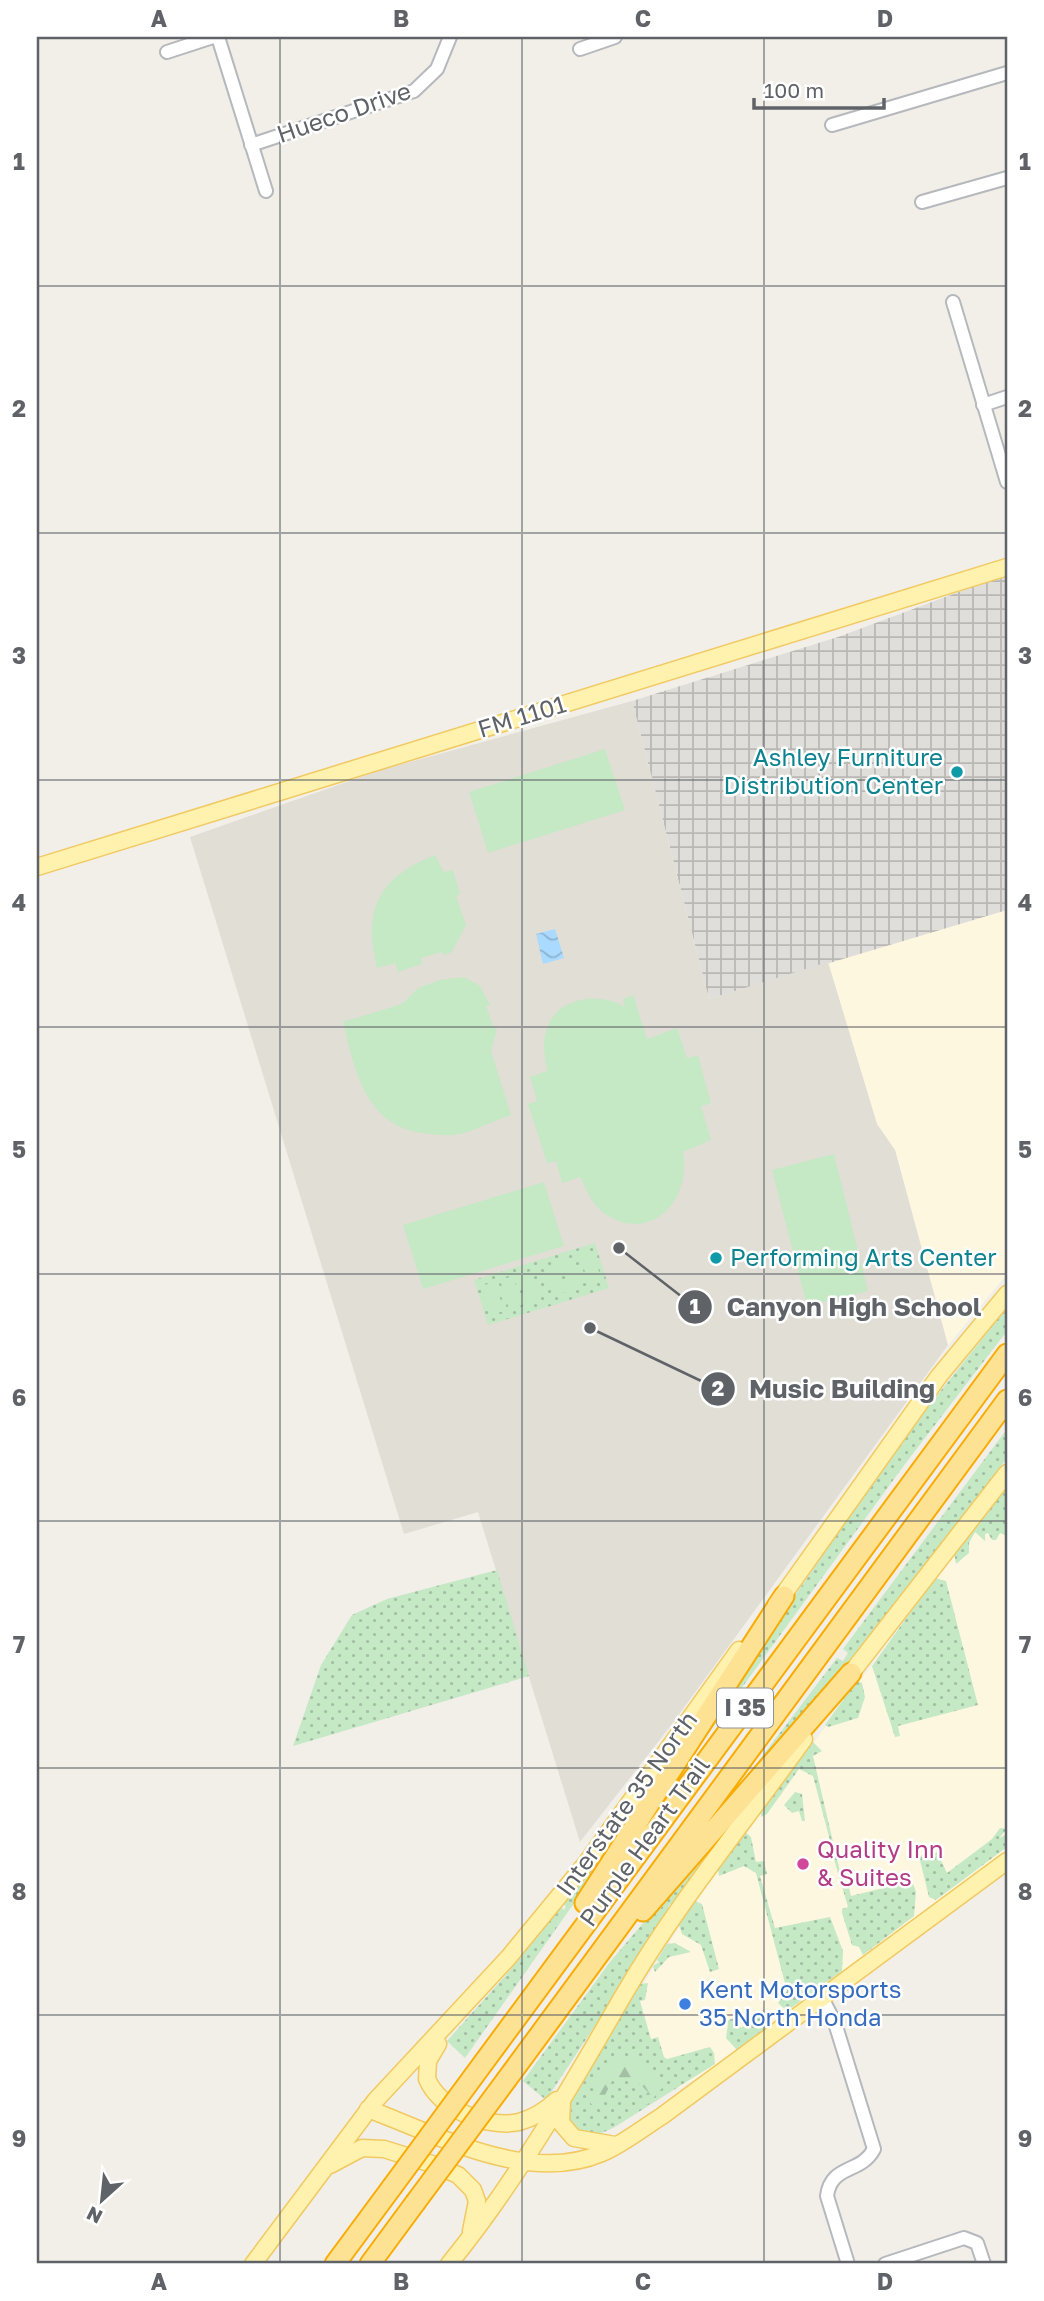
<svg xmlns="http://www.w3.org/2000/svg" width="1044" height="2301" font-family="'Golos Text',sans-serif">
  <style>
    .commercial { fill: #fef7e0 }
    .industrial { fill: url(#industrial-grid) }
    .education { fill: #e1ded6 }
    .green { fill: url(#green-dots) }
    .forest { fill: url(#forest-firs) }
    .pitch { fill: #c5e8c5 }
    .water { fill: url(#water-waves) }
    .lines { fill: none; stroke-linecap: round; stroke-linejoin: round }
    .minor-casing { stroke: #b5b8bc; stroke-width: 16 }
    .major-casing { stroke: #f2c960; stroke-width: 19 }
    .highway-casing { stroke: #f9ab00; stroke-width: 23 }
    .minor { stroke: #fff; stroke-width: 12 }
    .major { stroke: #fff2af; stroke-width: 16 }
    .highway { stroke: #fde293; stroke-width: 19 }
    .highway-bridge-casing { stroke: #f9ab00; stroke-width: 23; stroke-linecap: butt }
    .highway-bridge { stroke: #fde293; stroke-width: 19 }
    .grid { fill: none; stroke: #5f6368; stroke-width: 2; stroke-opacity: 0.55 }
    .culture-dot { fill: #0f9aa8; stroke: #fff; stroke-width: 2.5 }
    .hotel-dot { fill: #d1479c; stroke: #fff; stroke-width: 2.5 }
    .shop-dot { fill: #3f7fe0; stroke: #fff; stroke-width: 2.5 }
    .labels { text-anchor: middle; stroke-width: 5; stroke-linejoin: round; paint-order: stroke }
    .shield { fill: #fff; stroke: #8f9295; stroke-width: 2 }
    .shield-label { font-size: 23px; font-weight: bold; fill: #5f6368 }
    .street-label { font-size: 24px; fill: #5f6368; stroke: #fff }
    .culture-label { font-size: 24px; fill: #0d838f; stroke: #fff; text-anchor: end }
    .hotel-label { font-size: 24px; fill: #b23c85; stroke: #fff; text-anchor: start }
    .shop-label { font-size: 24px; fill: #366cbe; stroke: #fff; text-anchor: start }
    .leader { fill: none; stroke: #5f6368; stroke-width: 2.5 }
    .callout-dot { fill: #5f6368; stroke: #fff; stroke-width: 2.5 }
    .mark-label { font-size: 21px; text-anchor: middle; font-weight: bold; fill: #fff }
    .callout-label { font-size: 26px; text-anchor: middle; font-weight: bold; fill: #5f6368; stroke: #fff; stroke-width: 5; stroke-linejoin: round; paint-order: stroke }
    .neatline { fill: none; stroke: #5f6368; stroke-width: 2.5 }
    .grid-label { font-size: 23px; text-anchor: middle; font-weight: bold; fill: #5f6368 }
  </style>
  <defs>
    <pattern id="industrial-grid" width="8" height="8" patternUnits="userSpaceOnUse" patternTransform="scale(1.75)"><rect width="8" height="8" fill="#e0deda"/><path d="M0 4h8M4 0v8" fill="none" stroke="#b9b8b5"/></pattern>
    <pattern id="green-dots" width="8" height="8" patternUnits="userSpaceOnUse" patternTransform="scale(1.75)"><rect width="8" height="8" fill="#c5e8c5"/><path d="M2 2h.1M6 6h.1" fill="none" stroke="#a3c0a4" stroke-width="1.8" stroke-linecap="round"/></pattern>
    <pattern id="forest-firs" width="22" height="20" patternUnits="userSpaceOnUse" patternTransform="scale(1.75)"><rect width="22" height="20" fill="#c5e8c5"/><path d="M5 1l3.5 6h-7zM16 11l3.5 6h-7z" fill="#a3c0a4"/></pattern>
    <pattern id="water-waves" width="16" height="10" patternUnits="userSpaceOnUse" patternTransform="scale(1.75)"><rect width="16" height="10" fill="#aadaff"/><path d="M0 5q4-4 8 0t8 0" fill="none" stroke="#8eb4d2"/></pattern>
  </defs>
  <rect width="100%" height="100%" fill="#f1efe8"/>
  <!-- commercial -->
  <path class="commercial" d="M1007 910V1274L948 1345 895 1150 877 1124 828 962Z
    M1007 1484V1850L747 2045 680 2088 621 2020 696 1900Z"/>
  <!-- industrial -->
  <path class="industrial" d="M1007 574V910L709 999 632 701 838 637Z"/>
  <!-- education -->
  <path class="education" d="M632 701 709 999 828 962 877 1124 895 1150 948 1345 672 1724 580 1842 478 1512 404 1534 190 837 381 770Z"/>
  <!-- green -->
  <path class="green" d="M595 1243 609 1288 488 1325 474 1280Z
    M1007 1308V1331L905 1464 703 1741 698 1737 903 1438Z
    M1007 1429V1458L851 1664 743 1789 741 1784 837 1658 843 1661 848 1653 843 1649Z
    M1007 1482V1536L1000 1533 996 1540H992L988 1533 985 1534V1541L975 1532 969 1543V1553L956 1564 954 1552Z
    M497 1570 529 1676 293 1746 321 1665 352 1615 387 1599Z
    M935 1578 946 1581 978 1705 898 1726 900 1736 895 1737 872 1666Z
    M857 1681 862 1683 865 1697 858 1718 828 1727 825 1725Z
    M812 1741 822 1751 813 1756 841 1876H846L851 1896 912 1881 916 1892 914 1916 863 1955 859 1947 852 1945 842 1913V1909L848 1907 833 1856 826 1855 827 1850 832 1848 813 1776 799 1769 767 1814 761 1817V1808Z
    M795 1792 802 1794 805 1821H802L799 1811 792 1813 784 1805Z
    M635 1805 641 1808 465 2058 447 2041 506 1975 559 1906 564 1910 566 1907 563 1903Z
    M1000 1828 1007 1829 999 1838 1007 1834V1847L936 1900 929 1897 919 1856 937 1852 947 1873 992 1839Z
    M720 1832 724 1836 674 1905 670 1904 668 1907 672 1909 546 2100 523 2081 610 1962 656 1908 659 1910 663 1906 660 1903Z
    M745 1832 751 1837 756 1862 764 1861 767 1874 760 1876 775 1928 830 1917 843 1951 842 1971 787 2011 778 2003 787 1991 756 1873 744 1866 719 1876 718 1869Z
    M695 1901 702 1904 719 1969 710 1972 701 1945 682 1934 679 1925Z
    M675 1943 691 1952 669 1957 655 1972 653 1966 659 1962 657 1960 667 1944Z
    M648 1983 645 2000 640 2001 651 2039 658 2037 664 2057 667 2059 710 2047 714 2053 715 2064 613 2128 597 2135 577 2132 568 2120 569 2102 640 1984Z
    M763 2010 770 2018 768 2026 737 2050 726 2038 728 2024 726 2021 734 2018 741 2028Z"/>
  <!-- forest -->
  <path class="forest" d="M624 2056H631C640 2068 657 2074 663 2087L647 2105 642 2100 648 2092 633 2077 622 2079 615 2075 600 2105 595 2108 587 2099 597 2087 594 2078H597L599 2071H603L608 2063Z"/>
  <!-- pitch -->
  <path class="pitch" d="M605 749 625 810 488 853 469 792Z
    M435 855 444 872 453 870 460 894 456 896 466 925 452 952 443 955 442 952 421 958 422 964 398 972 395 963 377 968C362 909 379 877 435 855Z
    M464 977 480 986 490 1005 486 1006 493 1026 497 1029 491 1051 511 1115C494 1121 477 1130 460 1134 447 1137 434 1134 422 1133 365 1125 354 1069 343 1022L402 1004 418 988 440 980Z
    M633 995 647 1039 677 1028 687 1058 698 1055 711 1103 701 1106 711 1140 683 1152C692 1205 645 1247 600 1210 590 1201 586 1188 580 1177L562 1183 556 1161 547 1163 528 1104 537 1101 530 1077 547 1071C545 1058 542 1044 546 1031 555 997 599 991 625 1007L623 999Z
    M834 1154 868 1291 807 1306 772 1170Z
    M544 1182 564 1246 423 1289 403 1225Z
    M593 1252 602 1281 589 1285 580 1256Z
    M574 1258 583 1287 570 1291 561 1262Z
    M557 1263 566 1292 553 1296 544 1267Z
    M531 1271 540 1300 527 1304 518 1275Z
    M513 1276 522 1305 509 1309 500 1280Z
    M495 1282 504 1311 490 1315 481 1286Z"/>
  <!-- water -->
  <path class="water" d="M555 929 564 958 543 964 536 934Z"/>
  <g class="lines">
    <defs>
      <path id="minor" d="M218 37 266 191
        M580 49 615 37
        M167 52 213 37
        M832 125 1007 73
        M251 145 414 91 437 69 450 37
        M922 202 1007 178
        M953 302 1007 482
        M983 405 1007 397
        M821 1996 835 2023 874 2149C861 2174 831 2164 827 2196L848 2264
        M885 2264 964 2238 977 2243 984 2264"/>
      <path id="major" d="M37 867 1007 567
        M776 1605 939 1376 1007 1294
        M845 1681 1007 1473
        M438 2044 428 2061 427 2079C440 2109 487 2129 519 2122 534 2118 546 2110 557 2100
        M562 2101 561 2123 574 2138 615 2145
        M368 2109C438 2135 528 2185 602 2153 623 2144 643 2128 662 2116L1007 1861
        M330 2165 362 2148 384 2149 432 2164 458 2175 473 2190 477 2201 471 2231
        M253 2264 375 2101 508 1958 587 1862 739 1650
        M449 2264C516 2182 570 2088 623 1996 675 1906 743 1824 804 1739"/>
      <path id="highway" d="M585 1903 784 1596
        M643 1911 851 1673
        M484 2062 1007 1354
        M507 2079 1007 1400
        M335 2264 392 2187
        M370 2264 415 2203"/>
    </defs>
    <!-- minor casing -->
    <use href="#minor" class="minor-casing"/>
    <!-- major casing -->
    <use href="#major" class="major-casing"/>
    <!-- highway casing -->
    <use href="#highway" class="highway-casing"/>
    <!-- minor -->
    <use href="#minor" class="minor"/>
    <!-- major -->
    <use href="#major" class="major"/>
    <!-- highway -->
    <use href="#highway" class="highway"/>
    <defs>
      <path id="highway-bridge" d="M392 2187 484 2062
        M415 2203 507 2079"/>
    </defs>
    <!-- highway-bridge casing -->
    <use href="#highway-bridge" class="highway-bridge-casing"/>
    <!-- highway-bridge -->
    <use href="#highway-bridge" class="highway-bridge"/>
  </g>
  <!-- grid -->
  <path class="grid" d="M280 37V2264M522 37V2264M764 37V2264M37 286H1007M37 533H1007M37 780H1007M37 1027H1007M37 1274H1007M37 1521H1007M37 1768H1007M37 2015H1007"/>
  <!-- markers -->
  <g class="culture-dot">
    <circle cx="957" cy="772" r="7"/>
    <circle cx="716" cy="1258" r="7"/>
  </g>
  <circle class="hotel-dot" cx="803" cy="1864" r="7"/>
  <circle class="shop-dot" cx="685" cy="2004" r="7"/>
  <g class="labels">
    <!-- shield labels -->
    <rect class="shield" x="717" y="1688.5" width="56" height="39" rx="5"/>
    <g class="shield-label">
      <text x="745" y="1716">I 35</text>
    </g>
    <!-- street labels -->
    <g class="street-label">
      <text transform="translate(344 113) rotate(-19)" y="8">Hueco Drive</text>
      <text transform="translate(522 717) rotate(-17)" y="8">FM 1101</text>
      <text transform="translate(627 1804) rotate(-54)" y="8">Interstate 35 North</text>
      <text transform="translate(645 1842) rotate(-54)" y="8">Purple Heart Trail</text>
    </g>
    <!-- culture labels -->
    <g class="culture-label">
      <text x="943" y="766">Ashley Furniture<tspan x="943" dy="28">Distribution Center</tspan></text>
      <text x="730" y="1266" text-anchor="start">Performing Arts Center</text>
    </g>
    <!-- hotel labels -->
    <g class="hotel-label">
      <text x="817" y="1858">Quality Inn<tspan x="817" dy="28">&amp; Suites</tspan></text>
    </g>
    <!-- shop labels -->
    <g class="shop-label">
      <text x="699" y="1998">Kent Motorsports<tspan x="699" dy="28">35 North Honda</tspan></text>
    </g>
  </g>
  <!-- callouts -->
  <path class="leader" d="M619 1248L695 1307M590 1328L718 1389"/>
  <g class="callout-dot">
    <circle cx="619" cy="1248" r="7"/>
    <circle cx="590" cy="1328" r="7"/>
    <circle cx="695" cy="1307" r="18"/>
    <circle cx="718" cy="1389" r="18"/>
  </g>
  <g class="mark-label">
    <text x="695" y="1314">1</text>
    <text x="718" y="1396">2</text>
  </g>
  <g class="callout-label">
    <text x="854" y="1316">Canyon High School</text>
    <text x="842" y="1398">Music Building</text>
  </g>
  <!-- border -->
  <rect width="1044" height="2301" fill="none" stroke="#ffffff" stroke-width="77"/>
  <!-- north arrow -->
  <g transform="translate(102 2200) rotate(207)" stroke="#ffffff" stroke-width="5" paint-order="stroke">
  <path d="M0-5L12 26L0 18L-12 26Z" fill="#5f6368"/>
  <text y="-10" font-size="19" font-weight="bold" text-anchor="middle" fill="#5f6368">N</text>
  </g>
  <!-- scale -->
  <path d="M754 98v10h130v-10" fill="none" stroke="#5f6368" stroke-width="3.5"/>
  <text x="764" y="98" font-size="21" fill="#5f6368" stroke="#ffffff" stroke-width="5" paint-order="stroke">100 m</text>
  <rect x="38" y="38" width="968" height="2224" class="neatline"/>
  <g class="grid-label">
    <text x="159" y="27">A</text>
    <text x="401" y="27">B</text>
    <text x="643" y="27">C</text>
    <text x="885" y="27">D</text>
    <text x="19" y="170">1</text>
    <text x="1025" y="170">1</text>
    <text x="19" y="417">2</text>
    <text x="1025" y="417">2</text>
    <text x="19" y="664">3</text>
    <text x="1025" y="664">3</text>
    <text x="19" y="911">4</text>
    <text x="1025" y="911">4</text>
    <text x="19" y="1158">5</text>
    <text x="1025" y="1158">5</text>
    <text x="19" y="1406">6</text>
    <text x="1025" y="1406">6</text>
    <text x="19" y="1653">7</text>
    <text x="1025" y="1653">7</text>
    <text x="19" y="1900">8</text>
    <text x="1025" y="1900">8</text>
    <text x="19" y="2147">9</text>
    <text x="1025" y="2147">9</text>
    <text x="159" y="2290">A</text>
    <text x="401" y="2290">B</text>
    <text x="643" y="2290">C</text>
    <text x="885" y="2290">D</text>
  </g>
</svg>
